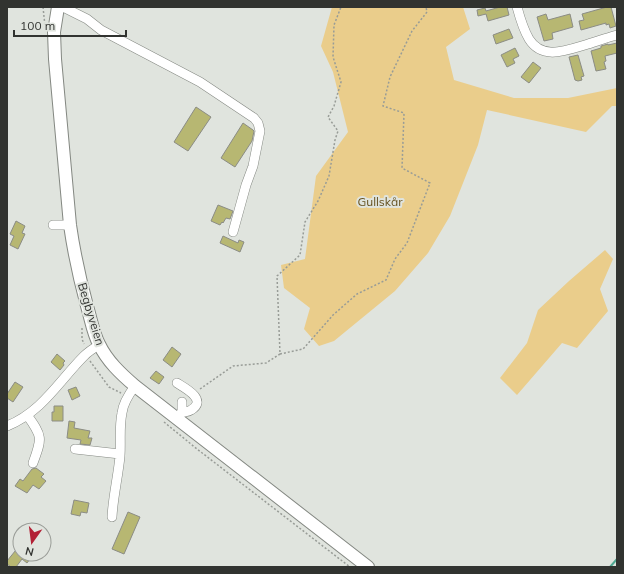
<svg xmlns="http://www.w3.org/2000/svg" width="624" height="574" font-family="Mulish,sans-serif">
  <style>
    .green { fill: #eacd8b }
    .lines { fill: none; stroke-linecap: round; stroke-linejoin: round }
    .stream { stroke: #4fa791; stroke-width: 2 }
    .building { fill: #b7b772; stroke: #8b8c85 }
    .minor-casing { stroke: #848882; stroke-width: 10 }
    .major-casing { stroke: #848882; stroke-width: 14 }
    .path { stroke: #989c97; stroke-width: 1.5; stroke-dasharray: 2 2; stroke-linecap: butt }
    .minor { stroke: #fff; stroke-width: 9 }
    .major { stroke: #fff; stroke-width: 12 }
    .labels { text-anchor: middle; stroke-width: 4; stroke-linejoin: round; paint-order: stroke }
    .park-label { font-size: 12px; fill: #65511f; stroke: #e0e4de }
    .street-label { font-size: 12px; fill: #313330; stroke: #e0e4de }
  </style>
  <rect width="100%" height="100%" fill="#e0e4de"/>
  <!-- green -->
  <path class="green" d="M332 7H463L470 29 446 47 454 80 514 98H568L617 88V106H612L586 132 487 110 478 145 450 216 428 253 395 291 334 341 319 346 304 329 310 308 284 288 281 265 305 259 316 176 348 132 333 72 321 46Z
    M605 250 613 259 600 289 608 311 577 348 562 343 517 395 500 378 527 343 538 310 569 281Z"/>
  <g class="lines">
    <!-- stream -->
    <path class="stream" d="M610 567 617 559"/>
  </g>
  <!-- building -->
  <path class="building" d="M500 7H507L509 15 488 21 486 14 478 16 477 10 485 8 486 11Z
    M607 7H611L616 26 610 28 609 24 606 25V23L581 30 579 21 584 20 582 14Z
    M546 14 548 20 570 14 573 27 552 33 553 39 544 41 537 17Z
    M509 29 513 38 496 44 493 35Z
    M617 43V53L605 56 606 61 604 62 606 69 596 71 591 51 601 48V46L608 44V45Z
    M515 48 519 56 513 59 515 63 507 67 501 55Z
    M578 55 584 76 581 77 582 80 578 81 575 80 569 57Z
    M533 62 541 68 529 83 521 77Z
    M196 107 211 117 188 151 174 142Z
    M243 123 253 130 254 131 252 141 235 167 221 158Z
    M218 205 233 211 230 219 226 218 223 223 222 222 220 225 211 221Z
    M16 221 25 226 22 233 25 234 18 249 10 245 14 236 10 234Z
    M223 236 238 243 239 240 244 242 240 252 220 243Z
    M172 347 181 354 172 367 163 360Z
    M57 354 65 361 63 363 64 365 60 370 51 362Z
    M156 371 164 377 159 384 150 378Z
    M15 382 23 387 13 402 7 398V394Z
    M76 387 80 396 72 400 68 390Z
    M54 406H63V421H52V412H54Z
    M69 421 75 422 74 428 90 431 88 438H92L90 445 80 444 81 440 67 438Z
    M36 468 44 474 41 477 46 481 39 489 33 485 27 493 15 486 20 479 23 481 32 469Z
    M74 500 89 503 87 513 81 512 80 516 71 514Z
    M128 512 140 517 124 554 112 549Z
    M20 545V554H34L27 563 22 559 16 567H11L7 564V561Z"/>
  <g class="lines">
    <defs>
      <path id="minor" d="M63 7 87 19 101 30 200 82 254 118 258 123 260 131 253 166 246 185 233 232
        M517 7C520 18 523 29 529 39 542 60 565 51 585 45 595 42 606 38 617 35
        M53 225H70
        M177 383C185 388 208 400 191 410 188 412 184 412 181 413 180 414 178 416 177 418
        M182 413V402
        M27 415C43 437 42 438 33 463
        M7 426C42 412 59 381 84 356 88 352 94 348 99 345
        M75 449 120 454
        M112 517C113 497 118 477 120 456 121 442 119 427 122 413 123 403 129 394 135 386"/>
      <path id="major" d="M58 7 54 32 55 59 70 225C74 253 80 280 87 306 91 319 93 333 99 344 107 361 121 374 135 386L368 567"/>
    </defs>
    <!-- minor casing -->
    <use href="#minor" class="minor-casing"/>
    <!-- major casing -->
    <use href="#major" class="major-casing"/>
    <!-- path -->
    <path class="path" d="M43 7 45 26
      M82 328V339L84 344
      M280 354 303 349 333 315 357 294 386 280 395 259 407 243 430 183 402 168 404 113 383 106 390 77 412 31 427 12 426 7
      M90 361 109 387 121 393
      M200 389 233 366 266 363 280 354 277 276 300 255 305 222 318 201 329 176 335 140 338 131 328 117 334 106 341 82 333 57 334 25 341 7
      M164 422 197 449 350 567"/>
    <!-- minor -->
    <use href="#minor" class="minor"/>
    <!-- major -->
    <use href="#major" class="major"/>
  </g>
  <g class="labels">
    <!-- park labels -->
    <g class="park-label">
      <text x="380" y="206">Gullskår</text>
    </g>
    <!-- street labels -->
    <g class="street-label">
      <text transform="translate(91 314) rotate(73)" y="4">Begbyveien</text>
    </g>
  </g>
  <!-- border -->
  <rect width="624" height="574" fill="none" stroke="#313330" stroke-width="16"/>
  <!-- north arrow -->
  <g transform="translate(32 542) rotate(194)"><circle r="19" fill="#e0e4de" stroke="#9a9d98"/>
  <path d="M0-3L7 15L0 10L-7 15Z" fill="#b22035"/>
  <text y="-6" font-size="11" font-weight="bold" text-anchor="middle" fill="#313330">N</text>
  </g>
  <!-- scale -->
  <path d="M14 30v6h112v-6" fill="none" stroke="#313330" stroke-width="2"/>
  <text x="20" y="30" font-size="12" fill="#313330" stroke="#e0e4de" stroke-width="3" paint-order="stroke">100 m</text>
</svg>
